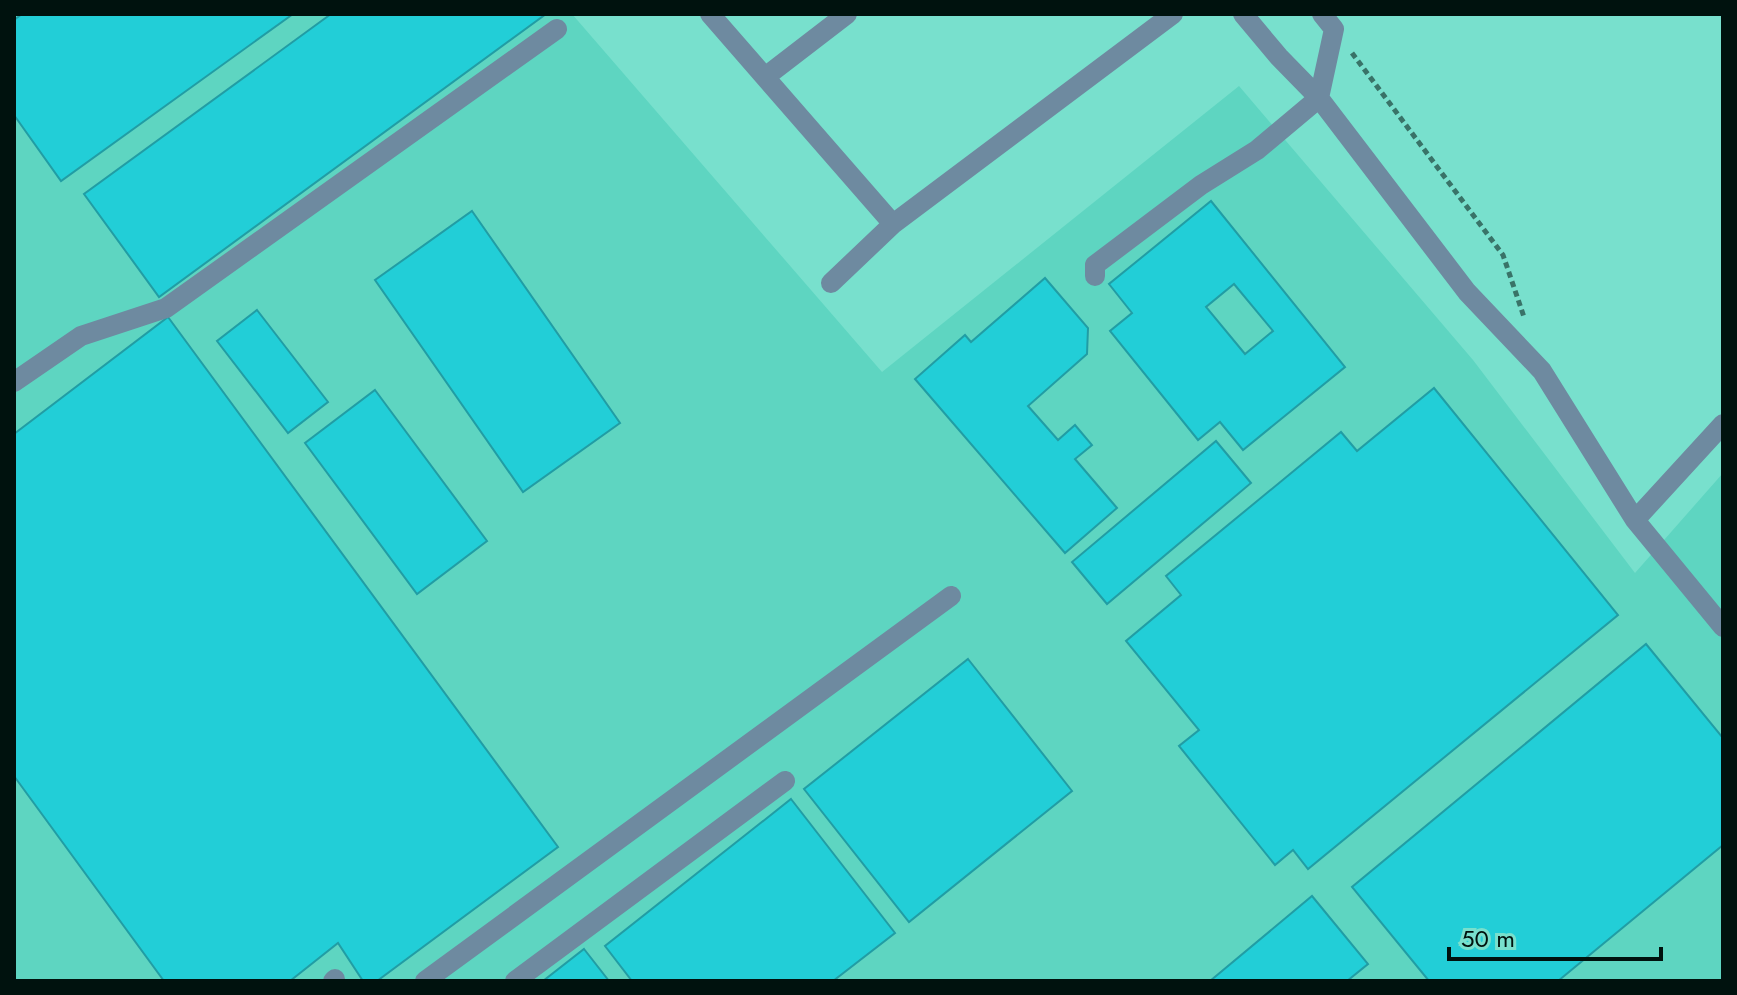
<svg xmlns="http://www.w3.org/2000/svg" width="1737" height="995" font-family="Jost,sans-serif">
  <style>
    .built { fill: #5ed5c1 }
    .building { fill: #22ced7; stroke: #219da4; stroke-width: 2; fill-rule: evenodd }
    .lines { fill: none; stroke-linecap: round; stroke-linejoin: round }
    .path { stroke: #397368; stroke-width: 5; stroke-dasharray: 6 4; stroke-linecap: butt }
    .minor { stroke: #6e8aa0; stroke-width: 20 }
  </style>
  <rect width="100%" height="100%" fill="#78e0cd"/>
  <!-- built -->
  <path class="built" d="M14 14H572L882 372 1239 86 1473 360 1635 573 1723 473V981H14Z"/>
  <!-- building -->
  <path class="building" d="M22 14H293L61 181 14 115V20Z
    M331 14H546L159 297 84 194Z
    M1211 201 1345 367 1243 450 1220 422 1198 440 1110 331 1132 313 1109 284ZM1234 284 1273 331 1245 354 1206 307Z
    M472 211 620 423 523 492 375 280Z
    M1045 278 1088 328 1087 354 1028 406 1058 440 1075 425 1092 445 1075 459 1117 508 1065 553 915 379 965 335 971 342Z
    M257 310 328 402 288 433 217 341Z
    M168 317 558 847 377 981H363L338 943 290 981H164L14 776V434Z
    M1434 388 1618 615 1308 869 1293 850 1275 865 1179 746 1199 730 1126 641 1181 595 1166 576 1341 432 1357 451Z
    M375 390 487 541 417 594 305 443Z
    M1216 441 1251 483 1107 604 1072 562Z
    M1646 644 1723 738V845L1558 981H1429L1352 887Z
    M968 659 1072 791 909 922 804 789Z
    M791 799 895 933 833 981H632L605 946Z
    M1312 896 1368 964 1347 981H1210Z
    M584 949 609 981H543Z"/>
  <g class="lines">
    <!-- path -->
    <path class="path" d="M1352 53 1503 255 1524 317"/>
    <!-- minor -->
    <path class="minor" d="M710 14 893 224
      M1243 14 1279 57 1319 98 1467 292 1542 371 1635 520 1723 627
      M765 77 847 14
      M1095 276V265L1201 185 1257 150 1319 98 1334 29 1322 14
      M831 283 893 224 1173 14
      M14 382 81 336 166 308 557 29
      M1635 520 1723 424
      M333 981 335 979
      M425 981 951 596
      M515 981 785 781"/>
  </g>
  <!-- border -->
  <rect width="1737" height="995" fill="none" stroke="#00120e" stroke-width="32"/>
  <!-- scale -->
  <path d="M1449 947v12h212v-12" fill="none" stroke="#00120e" stroke-width="4"/>
  <text x="1461" y="947" font-size="24" fill="#00120e" stroke="#78e0cd" stroke-width="6" paint-order="stroke">50 m</text>
</svg>
